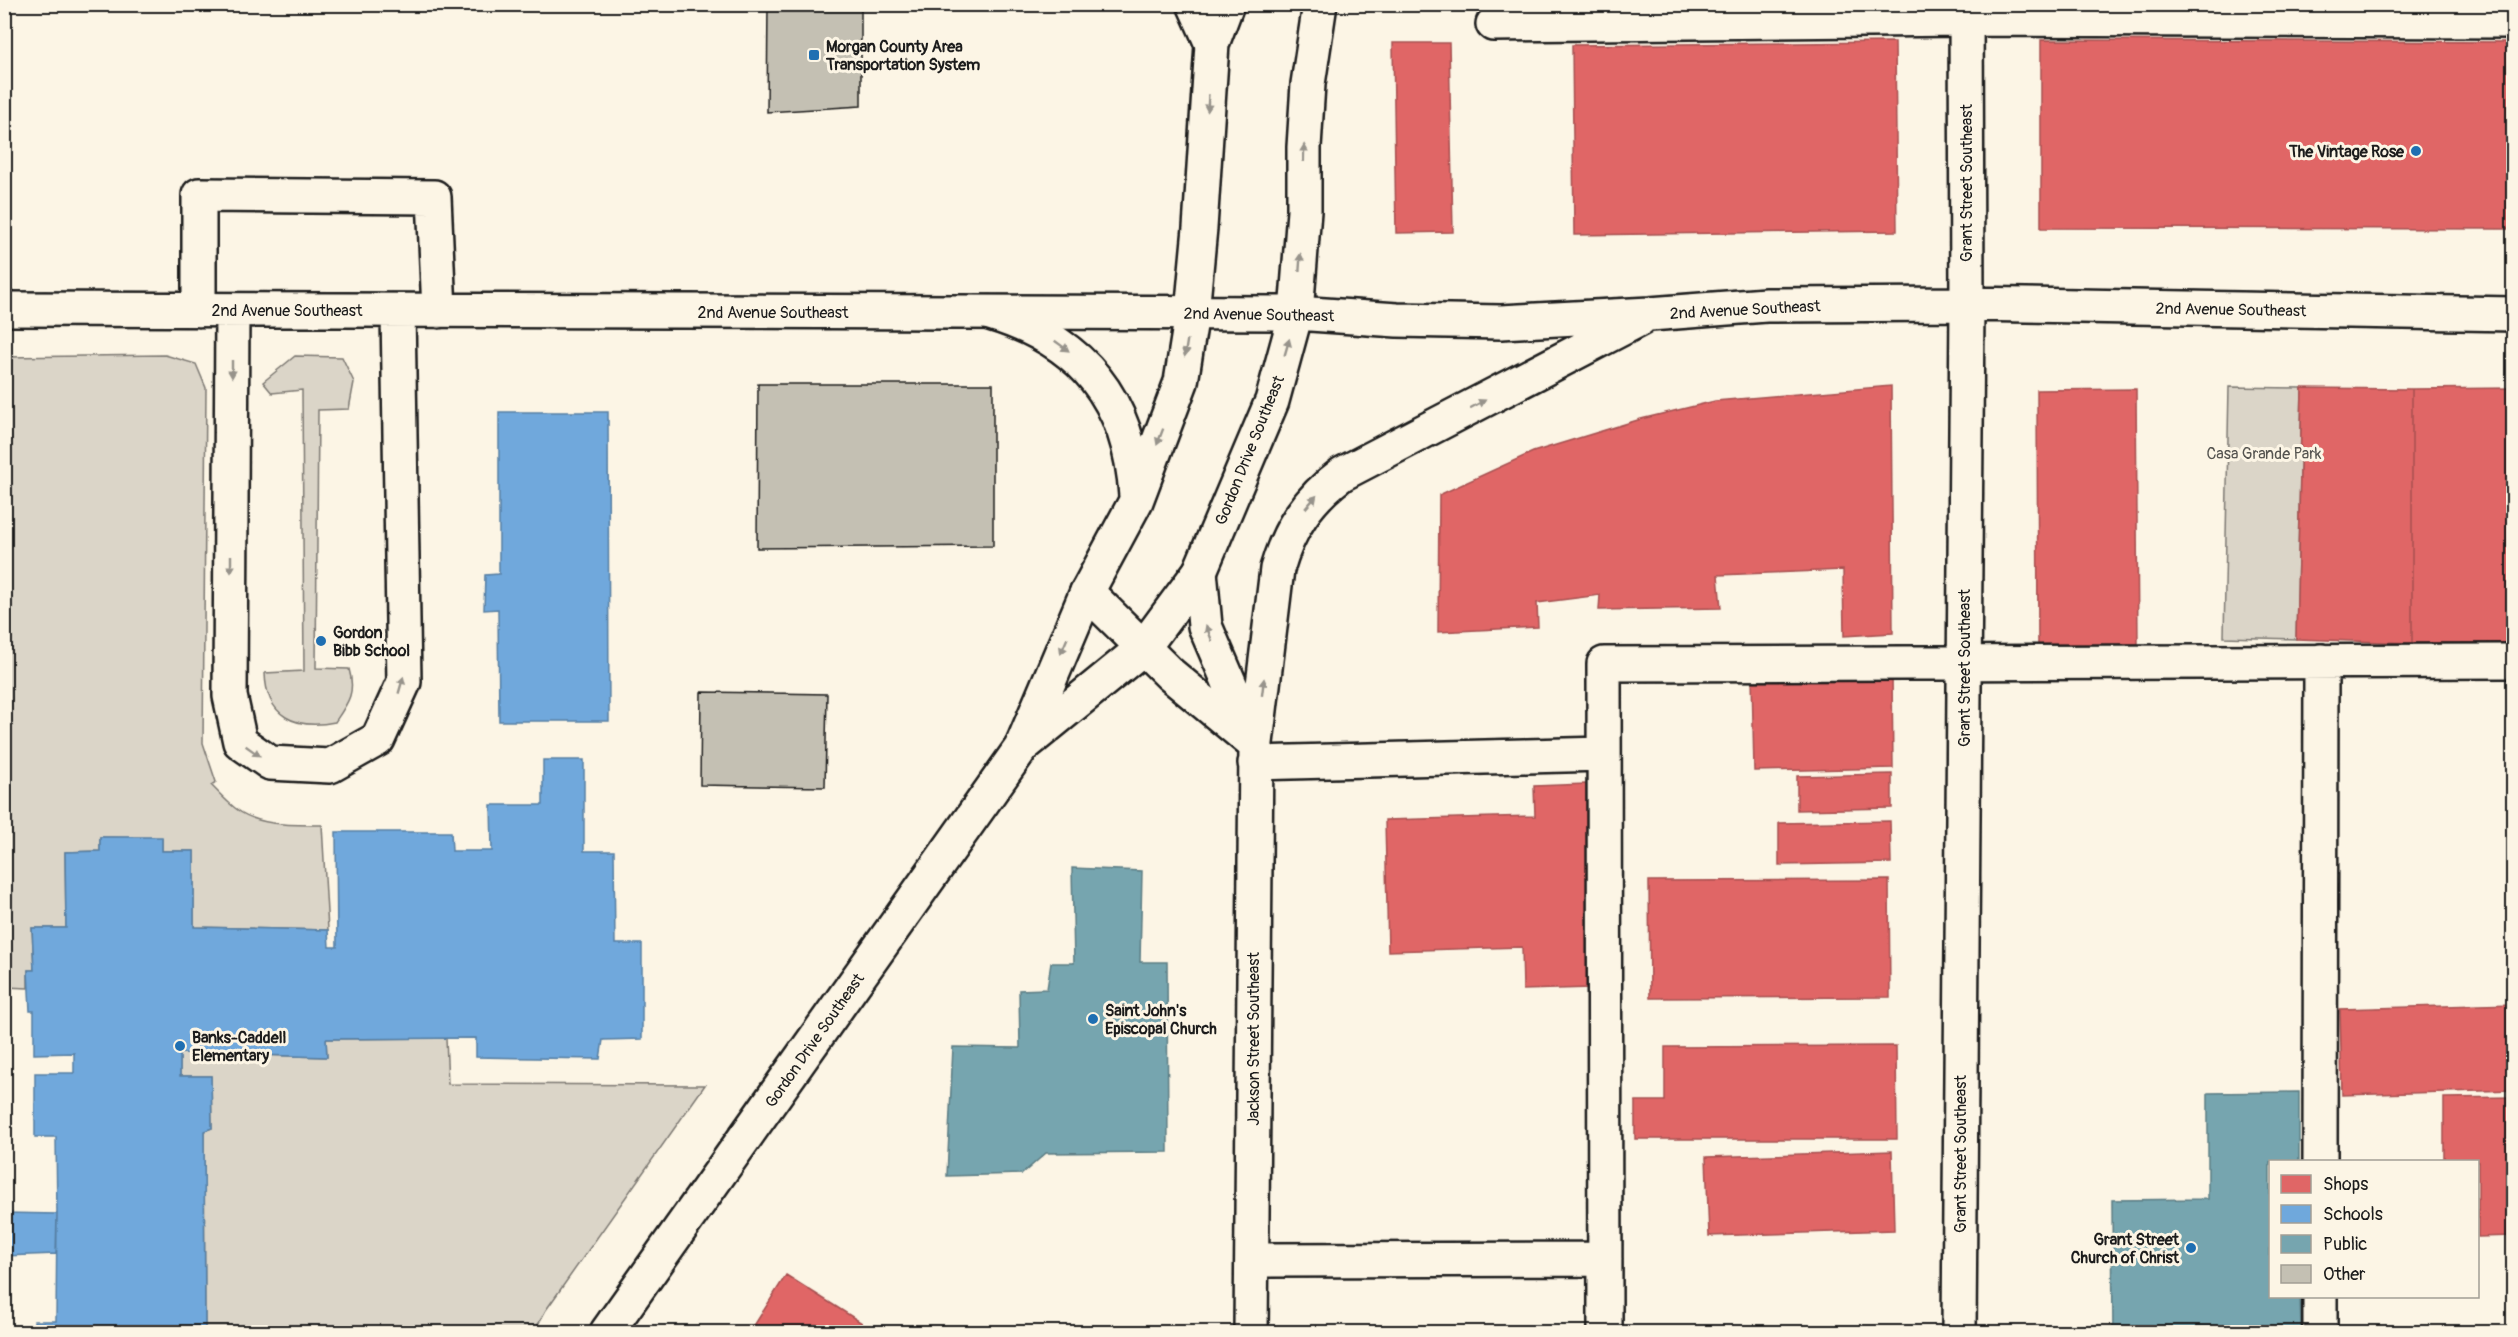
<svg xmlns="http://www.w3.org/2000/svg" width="2518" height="1337" font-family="Pangolin,sans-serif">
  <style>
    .green { fill: #dbd5c8; stroke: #7c7872; stroke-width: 1.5 }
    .shops { fill: #e06666; stroke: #a55050; stroke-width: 1.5 }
    .schools { fill: #6fa8dc; stroke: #567ea2; stroke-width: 1.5 }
    .public { fill: #76a5af; stroke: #5b7c83; stroke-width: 1.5 }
    .building { fill: #c4c0b3; stroke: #1c1c1c; stroke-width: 1.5 }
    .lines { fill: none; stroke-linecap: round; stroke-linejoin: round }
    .minor-casing { stroke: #1c1c1c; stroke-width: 38 }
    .major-casing { stroke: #1c1c1c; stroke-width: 38 }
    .minor { stroke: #fcf5e5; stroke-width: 33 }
    .major { stroke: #fcf5e5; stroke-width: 33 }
    .oneway { fill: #97938b }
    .poi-dot { fill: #1f6fb2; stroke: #fcf5e5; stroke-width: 2 }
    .labels { text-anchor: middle; stroke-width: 6; stroke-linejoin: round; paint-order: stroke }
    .poi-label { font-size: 16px; font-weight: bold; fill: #1c1c1c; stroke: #fcf5e5; text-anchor: start }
    .street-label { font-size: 16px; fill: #1c1c1c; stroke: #fcf5e5 }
    .park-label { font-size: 16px; fill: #555450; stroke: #fcf5e5 }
  </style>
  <rect width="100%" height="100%" fill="#fcf5e5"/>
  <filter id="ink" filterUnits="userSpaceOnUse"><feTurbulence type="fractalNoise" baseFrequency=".0167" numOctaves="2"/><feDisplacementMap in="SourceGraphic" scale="12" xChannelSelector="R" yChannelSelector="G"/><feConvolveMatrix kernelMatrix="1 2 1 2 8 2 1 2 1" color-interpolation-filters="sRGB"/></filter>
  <g filter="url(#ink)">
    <!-- green -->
    <path class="green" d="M165 355 196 364 206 388 203 743 216 782 211 785C219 793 226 801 235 808 258 827 294 825 322 825L328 930 194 927V851H162V838L100 837V851L65 852 66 928H32L34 970H28V988L5 987 4 357Z
      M295 356 342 357 354 382 349 409 318 410 316 668 349 669C356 693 348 703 335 722 296 730 266 717 265 673L304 671 302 390 272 393 263 382Z
      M2229 387 2302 388 2296 639 2224 637Z
      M446 1038 448 1084 705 1085 546 1310 534 1332H205L204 1131 212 1128 211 1076H180V1053L327 1057 326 1039Z"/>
    <!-- shops -->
    <path class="shops" d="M2041 40 2514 42V229L2041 228Z
      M1895 42 1897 231 1574 235 1572 45Z
      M1393 43H1449L1453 232 1396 233Z
      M1891 386 1893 633 1844 636 1843 570 1718 575 1721 608 1599 610 1600 595 1537 603 1538 627 1438 632 1439 495 1533 452 1641 419 1715 401Z
      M2302 388 2412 389V643L2296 639Z
      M2514 388V643H2412V389Z
      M2136 389 2138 646 2038 647 2037 390Z
      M1892 675 1893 768 1754 771 1752 677Z
      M1892 774V808L1797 810V776Z
      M1586 784 1591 988 1523 990 1522 947 1388 951 1385 820 1535 816 1534 786Z
      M1890 821 1891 863 1779 865V823Z
      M1889 880 1890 997 1650 998 1649 881Z
      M2514 1004V1090L2342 1095 2340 1009Z
      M1896 1046 1897 1139H1635V1101H1665V1047Z
      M2514 1097V1236L2478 1237V1162H2444V1098Z
      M1892 1151 1894 1230 1709 1236 1706 1157Z
      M786 1275 862 1323 856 1332H750Z"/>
    <!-- schools -->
    <path class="schools" d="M499 412H608L609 721H499L498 609 484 610 485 575 499 574Z
      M543 760H584V851H614L615 944H642V1039L603 1040 600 1059 476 1057V1038L326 1039 327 1057 180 1053V1076H211L212 1128 204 1131 205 1332H210H34V1321H56L57 1214 56 1137H35V1073H74V1053L34 1054V1011H30L28 970H34L32 928H66L65 852 100 851V837H162V851H194V927L328 930 329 947H337L336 832H451L452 851H492L491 805H543Z
      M4 1213 57 1214 56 1254 4 1256Z"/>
    <!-- public -->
    <path class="public" d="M1072 868 1142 871 1140 962H1167L1168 1152 1046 1153 1022 1174 947 1176 953 1047 1020 1048 1019 990 1047 989 1051 963H1074Z
      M2299 1092V1162H2270V1296H2300L2301 1332H2113L2112 1200 2208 1199V1093Z"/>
    <!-- building -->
    <path class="building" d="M768 4H861V106L767 112Z
      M758 384H993V546L757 548Z
      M701 692 827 694 825 787 700 785Z"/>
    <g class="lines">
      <defs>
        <path id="minor" d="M1194 4 1212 44
          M1493 24 1966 19 2514 21
          M4 309 1296 313 1397 320 1501 322 1650 314 1766 305 1967 304 2514 314
          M199 310V195L434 197 439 311
          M232 310 230 696 240 742 270 763 330 766 378 739 404 682 398 311
          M1200 571 1205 626 1256 745 1251 1332
          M1087 592 1170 674 1252 742
          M1256 743 1277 569C1289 528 1308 499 1342 474L1640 319
          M1255 763 1604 754
          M2320 1162 2321 661
          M1252 1260 1605 1259
          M1605 1332 1604 664 2514 661
          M1959 1332 1967 304 1966 4
          M2320 1332V1296"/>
        <path id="major" d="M990 313C1083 341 1130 400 1136 496
          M1024 745 1143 648 1200 571 1272 401 1296 313 1304 211V147L1308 84 1320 4
          M607 1332 1021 748 1087 592 1136 501 1181 382 1192 313 1200 228 1212 44 1227 4"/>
      </defs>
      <!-- minor casing -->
      <use href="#minor" class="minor-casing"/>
      <!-- major casing -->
      <use href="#major" class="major-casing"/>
      <!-- minor -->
      <use href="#minor" class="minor"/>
      <!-- major -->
      <use href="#major" class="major"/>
    </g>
    <!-- one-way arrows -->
    <defs><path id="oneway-solid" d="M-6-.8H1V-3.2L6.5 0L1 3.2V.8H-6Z" transform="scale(1.5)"/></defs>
    <g class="oneway">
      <use href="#oneway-solid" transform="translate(1208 103) rotate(93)"/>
      <use href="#oneway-solid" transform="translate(1304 153) rotate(-89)"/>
      <use href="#oneway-solid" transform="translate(1300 262) rotate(-86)"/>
      <use href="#oneway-solid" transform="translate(1062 346) rotate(36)"/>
      <use href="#oneway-solid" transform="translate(1287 347) rotate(-74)"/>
      <use href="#oneway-solid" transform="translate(1186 348) rotate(99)"/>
      <use href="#oneway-solid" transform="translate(232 369) rotate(90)"/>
      <use href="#oneway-solid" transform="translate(1478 404) rotate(-28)"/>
      <use href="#oneway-solid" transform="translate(1160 437) rotate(111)"/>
      <use href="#oneway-solid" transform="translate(1311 502) rotate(-49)"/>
      <use href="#oneway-solid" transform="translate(231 564) rotate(90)"/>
      <use href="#oneway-solid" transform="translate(1209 633) rotate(-111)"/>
      <use href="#oneway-solid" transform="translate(1064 646) rotate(113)"/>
      <use href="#oneway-solid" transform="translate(401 685) rotate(-74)"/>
      <use href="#oneway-solid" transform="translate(1263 687) rotate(-83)"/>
      <use href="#oneway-solid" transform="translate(253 751) rotate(35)"/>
    </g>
  </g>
  <!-- markers -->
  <g class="poi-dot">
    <rect x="808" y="49" width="12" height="12" rx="3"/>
    <circle cx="2416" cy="151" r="6"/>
    <circle cx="321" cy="641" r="6"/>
    <circle cx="1093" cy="1019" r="6"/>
    <circle cx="180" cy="1046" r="6"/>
    <circle cx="2191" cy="1248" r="6"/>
  </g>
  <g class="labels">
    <!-- poi labels -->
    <g class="poi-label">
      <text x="826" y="52">Morgan County Area<tspan x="826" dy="18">Transportation System</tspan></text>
      <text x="2404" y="157" text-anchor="end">The Vintage Rose</text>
      <text x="333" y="638">Gordon<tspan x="333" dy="18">Bibb School</tspan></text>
      <text x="1105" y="1016">Saint John's<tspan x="1105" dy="18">Episcopal Church</tspan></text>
      <text x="192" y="1043">Banks-Caddell<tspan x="192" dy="18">Elementary</tspan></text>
      <text x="2179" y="1245" text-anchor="end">Grant Street<tspan x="2179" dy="18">Church of Christ</tspan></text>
    </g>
    <!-- street labels -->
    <g class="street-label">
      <text transform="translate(1966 183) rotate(-90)" y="6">Grant Street Southeast</text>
      <text transform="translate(1745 309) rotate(-3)" y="6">2nd Avenue Southeast</text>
      <text transform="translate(2231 309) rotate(1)" y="6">2nd Avenue Southeast</text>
      <text x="287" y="316">2nd Avenue Southeast</text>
      <text x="773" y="318">2nd Avenue Southeast</text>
      <text transform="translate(1259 314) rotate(1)" y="6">2nd Avenue Southeast</text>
      <text transform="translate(1249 450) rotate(-68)" y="6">Gordon Drive Southeast</text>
      <text transform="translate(1964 668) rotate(-90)" y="6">Grant Street Southeast</text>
      <text transform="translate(1253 1039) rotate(-90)" y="6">Jackson Street Southeast</text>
      <text transform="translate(814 1040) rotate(-55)" y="6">Gordon Drive Southeast</text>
      <text transform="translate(1960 1154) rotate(-90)" y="6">Grant Street Southeast</text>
    </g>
    <!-- park labels -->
    <g class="park-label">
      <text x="2264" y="459">Casa Grande Park</text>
    </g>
  </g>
  <!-- margin -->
  <rect width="2518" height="1337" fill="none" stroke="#fcf5e5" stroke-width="24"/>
  <rect x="12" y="12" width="2494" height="1313" fill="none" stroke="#1c1c1c" stroke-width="2" filter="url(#ink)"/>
  <!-- legend -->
  <rect x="2269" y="1160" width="210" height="138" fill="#fcf5e5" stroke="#a29e95" stroke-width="1.5"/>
  <rect x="2281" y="1175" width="30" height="18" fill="#e06666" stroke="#a29e95" stroke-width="1.5"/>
  <text x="2323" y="1190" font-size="18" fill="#1c1c1c">Shops</text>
  <rect x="2281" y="1205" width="30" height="18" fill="#6fa8dc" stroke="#a29e95" stroke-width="1.5"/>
  <text x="2323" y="1220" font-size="18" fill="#1c1c1c">Schools</text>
  <rect x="2281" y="1235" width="30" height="18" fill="#76a5af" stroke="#a29e95" stroke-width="1.5"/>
  <text x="2323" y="1250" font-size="18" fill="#1c1c1c">Public</text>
  <rect x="2281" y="1265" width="30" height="18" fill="#c4c0b3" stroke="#a29e95" stroke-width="1.5"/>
  <text x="2323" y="1280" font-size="18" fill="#1c1c1c">Other</text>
</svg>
